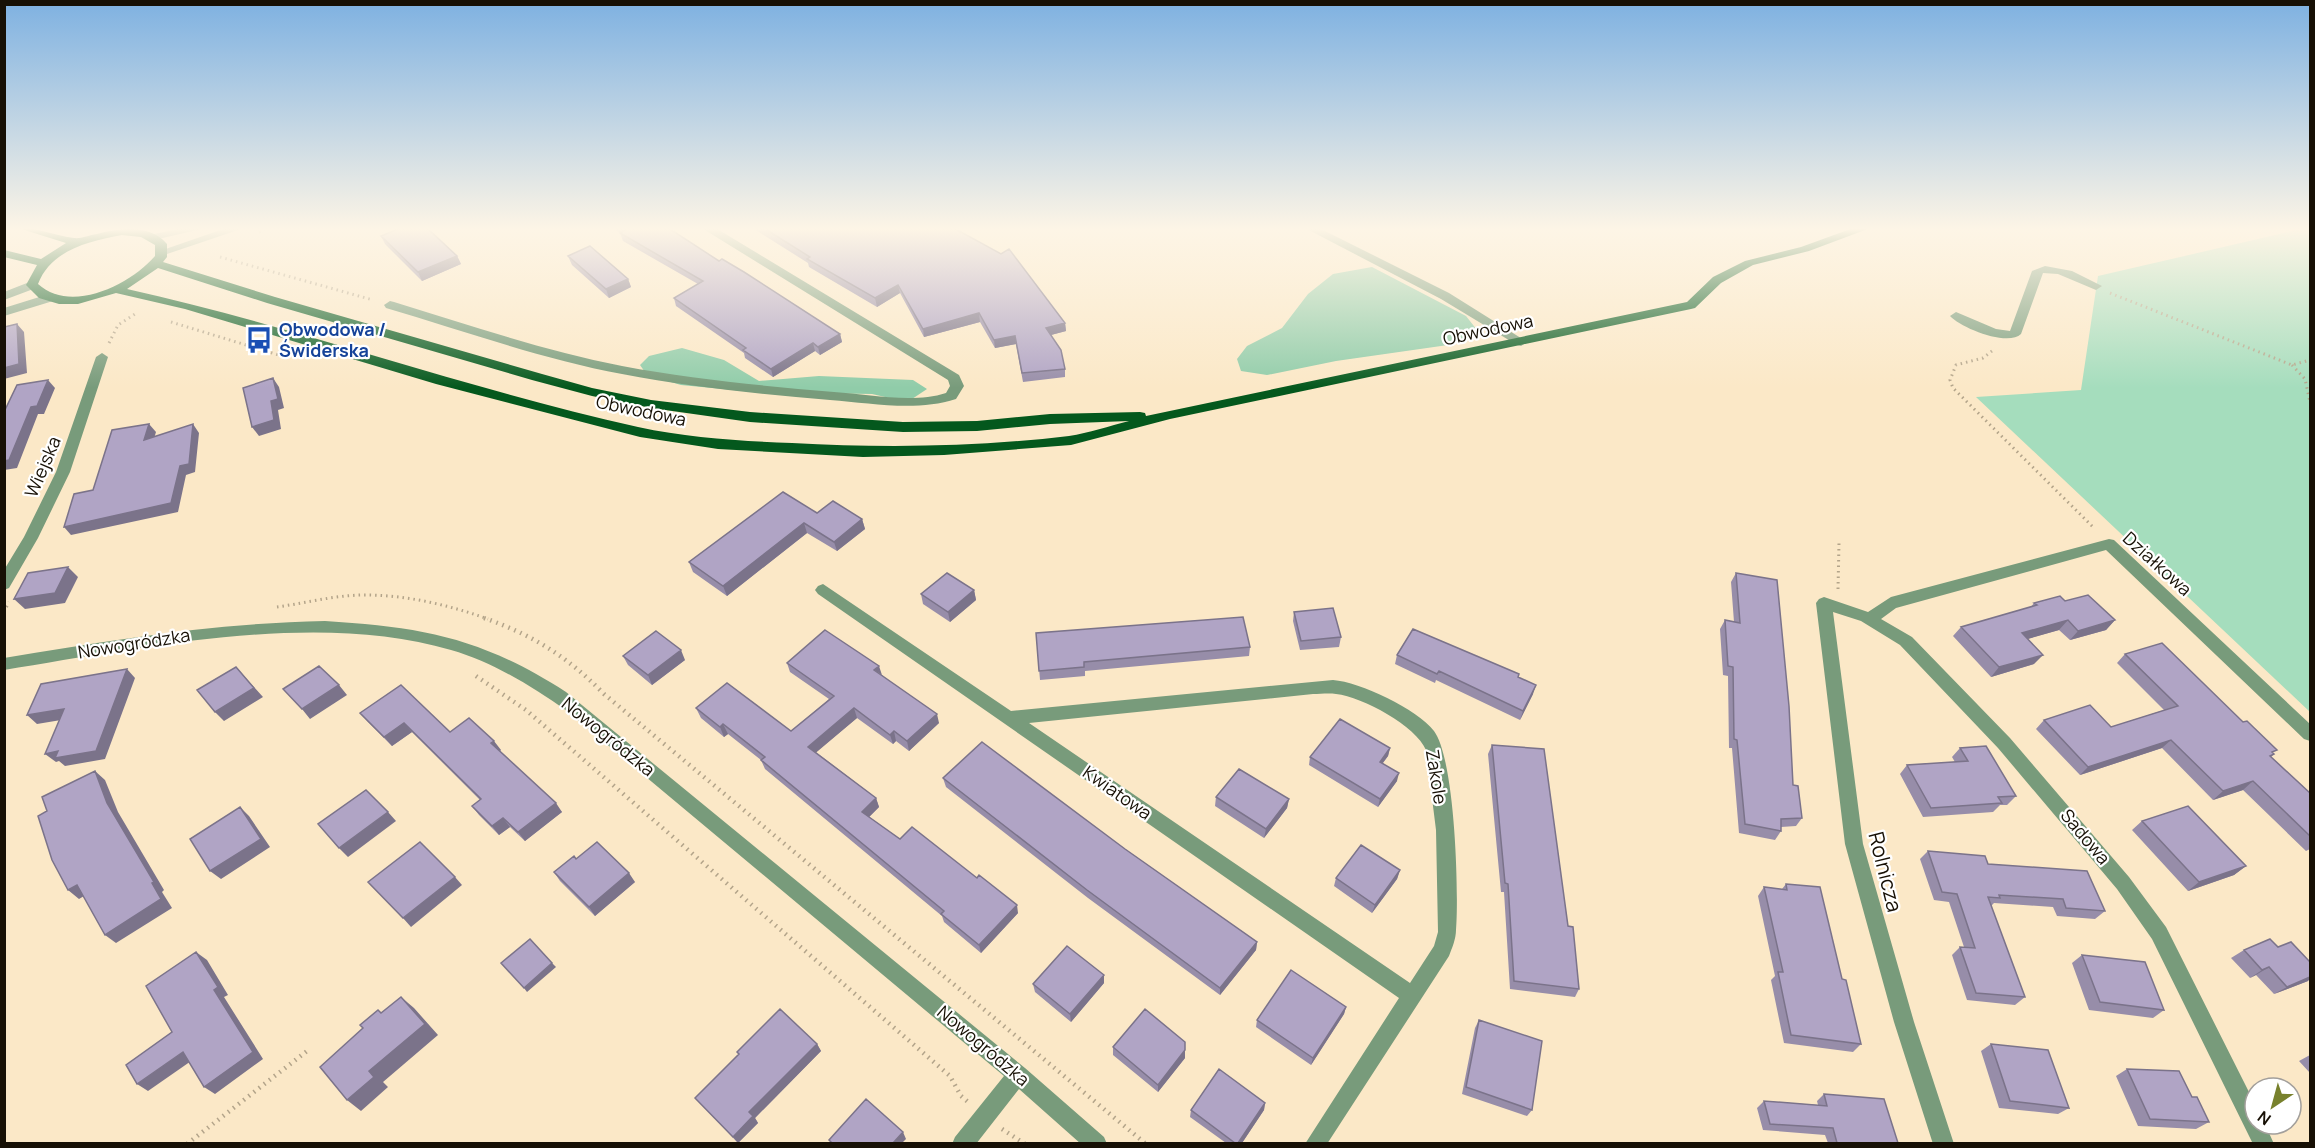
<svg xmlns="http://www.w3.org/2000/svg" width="2315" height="1148" font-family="Manrope,sans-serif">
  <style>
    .green { fill: #a5ddbd }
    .forest { fill: #90cca9 }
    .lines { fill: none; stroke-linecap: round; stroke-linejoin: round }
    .path-far1 { stroke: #b3a48a; stroke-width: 3; stroke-dasharray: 1.5 4; stroke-linecap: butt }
    .path { stroke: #b3a48a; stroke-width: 4.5; stroke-dasharray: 1.5 5; stroke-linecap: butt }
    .minor { fill: #789b7b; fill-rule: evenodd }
    .major { fill: #04581d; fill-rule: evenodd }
    .wall { fill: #978da9 }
    .shaded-wall { fill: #7b738a }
    .building { fill: #b0a4c5; stroke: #7b738a; stroke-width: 1.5 }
    .labels { text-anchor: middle; stroke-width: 4.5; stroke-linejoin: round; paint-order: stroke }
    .transit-label { font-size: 18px; font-weight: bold; fill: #164399; stroke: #fff; text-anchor: start }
    .street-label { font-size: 18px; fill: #171005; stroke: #fff }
    .near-street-label { font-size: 21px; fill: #171005; stroke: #fff }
  </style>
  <rect width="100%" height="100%" fill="#fbe8c7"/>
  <!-- green -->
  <path class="green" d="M2310 227V712L1976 397 2081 390 2098 276Z"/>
  <!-- forest -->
  <path class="forest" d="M1372 267 1466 316 1481 335 1448 345 1336 361 1267 375 1241 371 1237 359 1247 346 1282 328 1308 294 1333 274Z
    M682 348 724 360 759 381 819 376 913 380 927 389 912 399H894L872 394 754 392 681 385 647 375 640 365 649 356Z"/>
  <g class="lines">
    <!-- path-far1 -->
    <path class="path-far1" d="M259 232 271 227
      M220 257 373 300
      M2110 293 2292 365 2310 360
      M171 322 282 356
      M109 343 118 325 138 312
      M1992 351 1983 358 1956 365 1950 380 1953 388 2094 528
      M2292 365 2305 379 2310 402
      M1838 589 1839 543
      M277 607C306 603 335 595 365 595 407 595 449 605 488 619
      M4 612 9 602"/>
    <!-- path -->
    <path class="path" d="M484 618C533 635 568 657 604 694L1146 1144
      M476 676 526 710 950 1076 961 1096 968 1102
      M1002 1129 1025 1144
      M187 1144 307 1051"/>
    <!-- minor -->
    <path class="minor" d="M186 227H210L154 240 148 237 150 235Z
      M229 227H247L167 254 163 255 157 252Z
      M700 227H714L959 375 964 386 956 399C916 412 871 403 830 400 760 394 690 387 622 374 542 359 464 331 386 308L384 305 390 301 394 302C469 325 545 351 622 366 691 379 763 386 834 392 869 394 912 404 946 393L950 386 948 380Z
      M1303 227H1317L1449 293 1527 342 1521 346 1517 345 1441 299Z
      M2045 266 2072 271 2102 286 2096 290 2058 274 2043 273 2021 334C2008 347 1961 328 1950 316L1956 312 1996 329 2010 331 2032 271Z
      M32 281 38 285 36 288 4 300V292Z
      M49 294 55 298 53 301 4 316V308Z
      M102 353 108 357 70 472 38 538 9 588 4 590V570L24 537 56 472 96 357Z
      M2109 539 2114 540 2310 724V741L2304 739 2106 550 1896 608 1881 619 1912 637 2010 738 2129 877 2166 927 2255 1104V1124H2265L2274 1144H2253L2152 939 2117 889 1998 748 1900 645 1861 621 1833 612 1863 844 1914 1022 1954 1144H1933L1894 1022 1845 844 1816 603 1819 599 1824 597 1868 612 1891 597Z
      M823 584 1011 711 1333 680C1360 682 1417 709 1434 731 1455 759 1459 892 1456 930 1456 939 1452 948 1449 956L1327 1144H1305L1399 998 818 594 815 590 818 586ZM1313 694C1320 694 1329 693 1336 694 1363 697 1416 726 1426 750L1436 830 1438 932 1434 946 1410 983 1029 723Z
      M325 621C423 627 482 638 566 692L1025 1068 1104 1137 1107 1144H1081L1019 1089 976 1144H952L955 1137 1004 1076 567 711C531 686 493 662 451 650 317 610 140 648 4 670V658C111 640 216 623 325 621Z"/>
    <!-- major -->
    <path class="major" d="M15 227C37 227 52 235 74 238 81 239 89 235 97 234 119 228 150 224 167 244V257L163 262 275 297 542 374 592 388 651 400 750 412 903 422 977 421 1050 414 1140 412 1145 413 1146 416 1687 302 1713 277 1745 261 1801 247 1856 227H1873L1809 251 1753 265 1721 283 1695 308 1691 309 1170 419 1071 445 944 455 863 457 718 449 640 437 436 384 185 309 116 293 78 304H59L39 298 26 285 37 265 4 257V250L41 259 66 243ZM122 235 141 237 155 245V256C130 285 71 314 38 284 51 250 89 241 122 235ZM158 268 267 303 532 380 592 396 651 408 750 422 903 432 977 431 1050 424 1129 421C1109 426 1089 433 1069 436 977 447 884 448 792 443 740 441 689 438 638 427 466 389 299 327 127 289Z"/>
  </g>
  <!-- wall -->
  <path class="wall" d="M612 227H667L719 261 840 334 842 342 820 355 815 351 773 377 745 358 744 353 676 306 674 298 698 284 623 241 620 233Z
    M751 227H952L1065 323 1066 331 1051 335 1065 369V377L1023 382 1016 344 995 348 980 322 924 337 900 293 877 307 809 267 808 263Z
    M381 236 457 256 461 264 422 281 385 244Z
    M568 256 628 279 631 287 609 298 572 265Z
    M817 513 862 519 865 529 837 551 807 533 727 596 693 572 689 562Z
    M1736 573 1802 818 1796 826 1781 827V831L1775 840 1739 833 1732 748H1729L1728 676 1723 675 1720 629 1725 620 1734 622 1731 582Z
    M974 590 976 600 950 622 923 604 921 594Z
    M2065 601 2115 620 2106 630 2070 640 2059 630 2027 639 2034 664 1991 677 1953 636 1961 627 2031 607 2034 603Z
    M1294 612 1341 637 1339 647 1300 650 1293 621Z
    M1036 633 1250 647 1249 656 1085 671V676L1040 680Z
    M2125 654 2274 754 2271 757 2310 793V849L2306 851 2243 790 2213 800 2162 748 2080 775 2036 729 2044 720 2111 727 2164 710 2117 663Z
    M1397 655 1518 677 1533 694 1520 720 1436 680 1435 683 1395 664Z
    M623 656 685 660 652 685 628 665Z
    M787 663 882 675 939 723 909 751 896 741 893 744 857 718 816 752 876 798 879 807 869 817 900 839 1018 913 981 953 944 922 942 916 765 769 761 760 728 734 724 737 701 718 696 708 791 731 829 699 790 672Z
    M360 713 450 732 501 750 500 751 562 812 525 841 510 827 499 835 479 815 472 806 480 800 412 732 392 746 368 722Z
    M1492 745 1568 926 1579 989 1575 997 1510 989 1504 892H1501L1488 754Z
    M1390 748 1388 756 1383 763 1397 781 1378 807 1309 765 1310 757Z
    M1960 748 2016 796 2007 805H2000L1993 812 1923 817 1900 774 1907 765 1955 762 1952 757Z
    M943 778 1125 849 1257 942 1256 950 1220 995 1088 898 946 787Z
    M1216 797 1289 799 1287 808 1264 838 1215 806Z
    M2142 821 2246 866 2234 875 2188 891 2132 830Z
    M1928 851 1988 864 2105 911 2095 919 2057 916 2053 907 1994 903 1991 906 2025 997 2015 1005 1967 1000 1952 955 1960 947H1964L1949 902 1934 900 1920 859Z
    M576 859 635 882 595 916 560 881 554 872Z
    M1400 870 1397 879 1372 913 1334 886 1336 878Z
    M1786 884 1842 979 1861 1044 1853 1052 1784 1043 1771 980 1775 976 1758 896 1764 887 1782 889Z
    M2244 950 2308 981 2274 994 2256 975 2250 978 2231 958Z
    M2082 955 2164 1010 2153 1018 2089 1010 2072 963Z
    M1104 983 1071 1022 1035 992 1033 984Z
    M1346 1007 1344 1014 1311 1065 1256 1027 1257 1020Z
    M1479 1020 1532 1110 1527 1116 1462 1094 1475 1028Z
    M817 1044 821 1051 755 1118 758 1123 738 1143 695 1098 739 1055 737 1052Z
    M1991 1044 2069 1108 2058 1114 1999 1108 1981 1051Z
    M1113 1047 1185 1058 1158 1092 1113 1055Z
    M2310 1055V1073L2299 1061Z
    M2127 1069 2192 1097 2209 1122 2196 1129 2138 1126 2116 1076Z
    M1824 1094 1898 1143H1828L1825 1135 1763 1130 1757 1108 1764 1101 1818 1105 1817 1101Z
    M1265 1103 1264 1110 1242 1143H1226L1190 1117 1191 1110Z"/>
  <!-- shaded-wall -->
  <path class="shaded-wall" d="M457 256 461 264 422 281 418 272Z
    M628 279 631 287 609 298 606 289Z
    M898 285 900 293 877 307 875 298Z
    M979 313 980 322 924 337 923 329Z
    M1065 323 1066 331 1047 336 1046 328Z
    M17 324 24 332 27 373 4 379V368Z
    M840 334 842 342 820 355 818 347Z
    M1015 336 1016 344 995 348 994 340Z
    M813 343 815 351 773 377 771 369Z
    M273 378 279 387 284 408 278 410 281 429 259 436 252 427 271 401Z
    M48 380 55 388 44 414H38L17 468 4 470V461L31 407Z
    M149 424 156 432 151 448 144 440Z
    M193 424 199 433 195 472 186 475 178 512 71 535 64 527 180 466Z
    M862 519 865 529 837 551 834 542Z
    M804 523 807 533 727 596 723 586Z
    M68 567 78 577 65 603 25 609 14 599Z
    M974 590 976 600 950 622 948 612Z
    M2068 620 2059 630 2014 643 2022 633Z
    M2115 620 2106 630 2070 640 2078 631Z
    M681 650 685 660 652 685 648 675Z
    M2043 655 2034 664 1991 677 1999 667Z
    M879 666 882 675 874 670Z
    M236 667 263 697 224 721 215 712Z
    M127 669 135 678 105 759 65 766 59 761 56 762 45 754Z
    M339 685 347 695 310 719 302 709Z
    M1536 685 1533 694 1520 720 1523 711Z
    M854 708 857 718 812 756 808 747Z
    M64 709 73 718 37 724 27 715Z
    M937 714 939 723 909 751 907 741Z
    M404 723 412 732 392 746 384 737Z
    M723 724 728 734 724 737 720 727Z
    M894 731 896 741 893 744 890 735Z
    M2171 740 2162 748 2080 775 2088 767Z
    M494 741 501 750 498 752 491 743Z
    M1390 748 1388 756 1378 769 1380 762Z
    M95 771 105 780 118 812 164 890 162 892 172 908 116 943 105 935 107 803Z
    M1399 773 1397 781 1378 807 1380 799Z
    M2253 781 2243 790 2213 800 2223 791Z
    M876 798 879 807 865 821 862 812Z
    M1289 799 1287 808 1264 838 1266 829Z
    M556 803 562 812 525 841 518 832Z
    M240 807 249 816 270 847 221 879 210 871Z
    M388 812 396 821 348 857 339 848Z
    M503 818 510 827 499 835 492 826Z
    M2246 866 2234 875 2188 891 2199 882Z
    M1400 870 1397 879 1372 913 1375 905Z
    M629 873 635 882 595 916 589 907Z
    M455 877 462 885 411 927 403 918Z
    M77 885 89 893 79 899 68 890Z
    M1017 905 1018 913 981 953 979 945Z
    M1257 942 1256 950 1220 995V988Z
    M196 952 207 960 228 995 224 997 263 1059 215 1094 204 1087 214 990Z
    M552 963 556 967 527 992 524 988Z
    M2269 967 2256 975 2250 978 2262 970Z
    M1104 975V983L1071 1022 1070 1014Z
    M2310 977V979L2308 981 2274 994 2287 987Z
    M401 997 414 1008 438 1035 383 1082 388 1087 361 1111 347 1100 369 1071Z
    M1346 1007 1344 1014 1311 1065 1313 1058Z
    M817 1044 821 1051 755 1118 758 1123 738 1143 733 1137 749 1112Z
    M1185 1050V1058L1158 1092V1085Z
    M183 1052 194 1059 148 1091 137 1084Z
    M1265 1103 1264 1110 1242 1143H1238Z
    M903 1132 906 1139 902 1143H893Z"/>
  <!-- building -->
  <path class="building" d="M403 227H426L457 256 418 272 381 236Z
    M621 227H667L719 261 722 259 744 272 840 334 818 347 813 343 771 369 743 350 746 348 674 298 703 281 620 233 625 230Z
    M762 227H952L1001 254 1009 249 1065 323 1046 328 1061 350 1065 369 1022 373 1015 336 994 340 979 313 923 329 898 285 875 298 807 259 810 257Z
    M590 246 628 279 606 289 568 256Z
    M17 324 19 364 4 368V327Z
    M273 378 278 399 271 401 274 420 252 427 243 388Z
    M48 380 37 406 31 407 9 460 4 461V412L17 385Z
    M149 424 144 440 193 424 189 464 180 466 171 503 64 527 74 494 93 490 112 430Z
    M783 492 817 513 833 501 862 519 834 542 804 523 723 586 689 562Z
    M68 567 55 593 14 599 28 573Z
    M947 573 974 590 948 612 921 594Z
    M1736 573 1777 580 1789 706 1793 785 1798 786 1802 818 1781 819V831L1745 824 1737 740 1734 739 1733 667 1728 666 1725 620 1740 623Z
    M2088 595 2115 620 2078 631 2068 620 2022 633 2043 655 1999 667 1961 627 2037 605 2034 603 2060 596 2065 601Z
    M1333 608 1341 637 1301 641 1294 612Z
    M1243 617 1250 647 1084 662V667L1039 671 1036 633Z
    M1413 629 1519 674 1518 677 1536 685 1523 711 1439 671 1437 674 1397 655Z
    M825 630 879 666 874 670 937 714 907 741 894 731 890 735 854 708 808 747 876 798 862 812 900 839 912 827 977 878 979 875 1017 905 979 945 941 914 944 911 761 760 765 757 723 724 720 727 696 708 727 683 791 731 834 696 787 663Z
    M656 631 681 650 648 675 623 656Z
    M2162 643 2243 722 2247 721 2277 750 2272 752 2274 754 2270 756 2310 793V836L2253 781 2223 791 2171 740 2088 767 2044 720 2090 705 2111 727 2178 706 2125 654Z
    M319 666 339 685 302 709 283 689Z
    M236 667 254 688 215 712 197 690Z
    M127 669 96 751 55 758 58 751 45 754 64 709 27 715 41 684Z
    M401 685 450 732 469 718 494 741 491 743 556 803 518 832 503 818 492 826 472 806 481 799 404 723 384 737 360 713Z
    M1340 719 1390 748 1380 762 1399 773 1380 799 1310 757Z
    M982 742 1125 849 1257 942 1220 988 1087 890 943 778Z
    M1492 745 1544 749 1568 926 1573 927 1579 989 1514 981 1508 884 1505 883Z
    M1986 746 2016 796 1998 797 2002 803 1931 808 1907 765 1968 761 1960 748Z
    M1239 769 1289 799 1266 829 1216 797Z
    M95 771 107 803 154 882 152 883 161 899 105 935 77 885 68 890 52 860 38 816 47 811 42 797Z
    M366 790 388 812 339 848 318 824Z
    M2188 806 2246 866 2199 882 2142 821Z
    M240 807 261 839 210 871 190 839Z
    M420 842 455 877 403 918 368 882Z
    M597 842 629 873 589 907 554 872 574 856 576 859Z
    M1361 845 1400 870 1375 905 1336 878Z
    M1928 851 1985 856 1988 864 2087 871 2105 911 2066 908 2063 899 1999 895 2000 898 1988 897 2025 997 1976 993 1960 947 1975 948 1957 894 1942 892Z
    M1786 884 1820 887 1842 979 1846 980 1861 1044 1791 1035 1778 972H1783L1764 887 1787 890Z
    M530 939 552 963 524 988 501 963Z
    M2270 939 2278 947 2291 942 2310 962V977L2287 987 2269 967 2262 970 2244 950Z
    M1067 946 1104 975 1070 1014 1033 984Z
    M196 952 218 987 214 990 253 1052 204 1087 183 1052 137 1084 126 1065 172 1032 146 986Z
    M2082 955 2145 962 2164 1010 2100 1002Z
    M1291 970 1346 1007 1313 1058 1257 1020Z
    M401 997 425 1024 369 1071 374 1077 347 1100 320 1067 363 1028 360 1025 378 1010 381 1013Z
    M780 1009 817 1044 749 1112 753 1116 733 1137 695 1098 739 1054 737 1052Z
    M1145 1009 1185 1042V1050L1158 1085 1113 1047Z
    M1479 1020 1542 1041 1532 1110 1466 1087Z
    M1991 1044 2048 1050 2069 1108 2010 1101Z
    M1219 1069 1265 1103 1238 1143H1235L1191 1110Z
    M2127 1069 2179 1071 2192 1097H2197L2209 1122 2150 1119Z
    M1824 1094 1884 1099 1898 1143H1837L1833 1128 1770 1124 1764 1101 1827 1106Z
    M866 1099 903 1132 893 1143H832L829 1140Z"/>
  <!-- sky -->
  <linearGradient id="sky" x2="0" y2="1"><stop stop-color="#7eb1e1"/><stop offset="0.59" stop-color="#fdf5e6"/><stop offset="1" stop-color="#fdf5e6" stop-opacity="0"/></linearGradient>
  <rect width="2315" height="388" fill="url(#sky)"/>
  <!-- icons -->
  <defs>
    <symbol id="bus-bare" viewBox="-9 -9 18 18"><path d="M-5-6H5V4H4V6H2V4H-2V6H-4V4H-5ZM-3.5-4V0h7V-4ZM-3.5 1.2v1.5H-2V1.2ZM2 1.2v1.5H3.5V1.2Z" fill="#1a4fb4" stroke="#fff" stroke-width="2.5" paint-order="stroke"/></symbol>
  </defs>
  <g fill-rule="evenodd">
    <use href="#bus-bare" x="240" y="321" width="38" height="38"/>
  </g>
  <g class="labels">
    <!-- transit labels -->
    <g class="transit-label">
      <text x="279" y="336">Obwodowa /<tspan x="279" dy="21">Świderska</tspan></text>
    </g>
    <!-- street labels -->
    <g class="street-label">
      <text transform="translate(1488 330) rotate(-12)" y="6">Obwodowa</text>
      <text transform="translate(641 411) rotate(12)" y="6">Obwodowa</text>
      <text transform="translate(43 467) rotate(-67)" y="6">Wiejska</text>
      <text transform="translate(2157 564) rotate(42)" y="6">Działkowa</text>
      <text transform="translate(134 644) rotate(-9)" y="6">Nowogródzka</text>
      <text transform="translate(608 737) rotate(39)" y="6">Nowogródzka</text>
      <text transform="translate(1436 777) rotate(81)" y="6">Zakole</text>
      <text transform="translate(1117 793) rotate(35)" y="6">Kwiatowa</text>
      <text transform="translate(2085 837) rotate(50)" y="6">Sadowa</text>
      <text transform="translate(983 1046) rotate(40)" y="6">Nowogródzka</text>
    </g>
    <!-- near-street labels -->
    <g class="near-street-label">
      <text transform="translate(1885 872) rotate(76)" y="7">Rolnicza</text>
    </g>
  </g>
  <!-- border -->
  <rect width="2315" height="1148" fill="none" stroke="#171005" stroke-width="12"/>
  <!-- north arrow -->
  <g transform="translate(2273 1106) rotate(216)"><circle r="28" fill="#ffffff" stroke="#a29f9b" stroke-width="1.5"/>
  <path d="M0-4.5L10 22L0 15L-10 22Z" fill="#78812d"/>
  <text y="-9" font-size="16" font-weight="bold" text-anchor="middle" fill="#171005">N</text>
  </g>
</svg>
